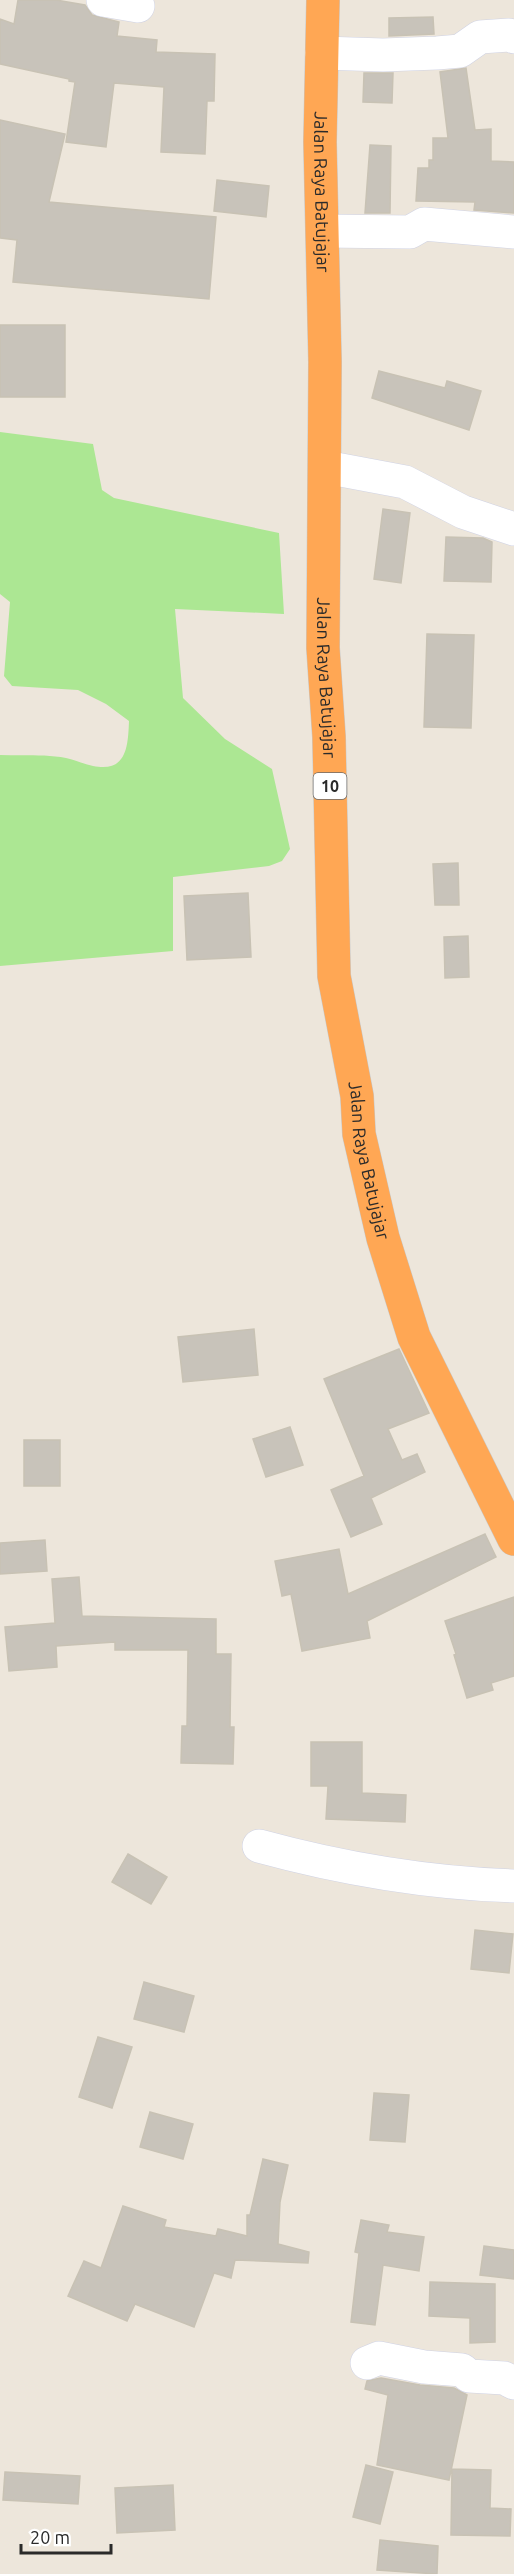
<svg xmlns="http://www.w3.org/2000/svg" width="514" height="2574" font-family="Ubuntu,sans-serif">
  <style>
    .green { fill: #ace793 }
    .building { fill: #c8c3ba; stroke: #c8c2b4; stroke-width: 1.5 }
    .lines { fill: none; stroke-linecap: round; stroke-linejoin: round }
    .minor-casing { stroke: #d0d3e4; stroke-width: 34 }
    .highway-casing { stroke: #c8c8c8; stroke-width: 34 }
    .minor { stroke: #fff; stroke-width: 33 }
    .highway { stroke: #ffa754; stroke-width: 33 }
    .labels { text-anchor: middle; stroke-width: 4.5; stroke-linejoin: round; paint-order: stroke }
    .shield { fill: #fff; stroke: #6a6a6a; stroke-width: 1.5 }
    .shield-label { font-size: 16px; font-weight: bold; fill: #2a2a2a }
    .street-label { font-size: 18px; fill: #2a2a2a; stroke: #fff }
  </style>
  <rect width="100%" height="100%" fill="#ede6db"/>
  <!-- green -->
  <path class="green" d="M0 432 93 444 102 490 114 498 279 533 284 614 175 609 183 698 225 739 272 769 290 849 282 861 269 866 173 877V951L0 966V755C21 756 45 754 66 758 75 760 84 764 93 766 127 773 128 746 129 721L106 704 78 690 12 686 4 676 10 602 0 594Z"/>
  <!-- building -->
  <path class="building" d="M18 0H56L85 5 92 15 119 22 117 36 157 40 156 52 215 54 214 101H207L205 154 161 152 164 87 114 83 106 147 66 142 75 82 69 81V79L0 64V19L14 24Z
    M433 17 434 34 389 36V18Z
    M466 68 475 130 491 129V161L514 162V213L474 210 475 202 416 201 418 168H429V160H433V138H448L440 72Z
    M364 73H393L392 103 363 102Z
    M0 120 65 134 49 202 216 217 209 299 13 282 17 240 0 238Z
    M370 145 391 146 390 213H365Z
    M217 180 269 186 266 217 214 211Z
    M0 325H65V397H0Z
    M379 371 445 388 447 381 481 391 469 430 372 398Z
    M383 509 410 513 401 583 374 579Z
    M446 537 483 538 492 542 491 582 444 581Z
    M427 634 474 635 471 728 424 727Z
    M458 863 459 905H435L433 864Z
    M248 893 251 957 187 960 184 896Z
    M468 936 469 977 445 978 444 937Z
    M254 1329 258 1375 183 1382 178 1337Z
    M399 1349 429 1413 388 1429 402 1460 417 1454 425 1472 371 1498 382 1524 351 1537 331 1490 364 1476 324 1379Z
    M290 1427 303 1465 266 1477 253 1439Z
    M24 1440H60V1486H24Z
    M485 1534 496 1557 367 1621 370 1638 302 1651 291 1594 282 1596 275 1561 339 1549 348 1594Z
    M45 1540 47 1571 0 1574V1543Z
    M79 1577 82 1616 216 1619V1654H231L230 1727H234L233 1764 181 1763 182 1726H187L188 1650H115V1642L56 1646 57 1667 9 1671 5 1627 55 1623 52 1579Z
    M514 1597V1676L491 1683 493 1690 467 1698 454 1655 456 1654 445 1621Z
    M311 1742H362V1793L406 1795 405 1822 326 1819 328 1786H311Z
    M128 1854 167 1877 151 1904 112 1882Z
    M475 1930 513 1934 509 1973 471 1969Z
    M144 1982 194 1996 184 2032 134 2019Z
    M98 2037 132 2047 112 2108 79 2097Z
    M374 2093 409 2095 405 2142 370 2140Z
    M150 2112 193 2124 183 2159 140 2147Z
    M263 2159 288 2165 280 2202 278 2244 309 2252 308 2263 235 2260 231 2278 214 2273 194 2327 135 2304 127 2321 68 2296 84 2261 101 2268 123 2206 166 2220 164 2227 216 2236 218 2229 247 2236V2215H250Z
    M361 2220 389 2225 387 2232 424 2237 419 2271 383 2265 375 2325 351 2322 359 2253 355 2252Z
    M484 2246 514 2250V2279L480 2275Z
    M430 2282 495 2284V2342L470 2343V2318L429 2316Z
    M381 2378 420 2385 454 2388 467 2395 449 2480 377 2465 388 2395 365 2389 367 2381Z
    M366 2465 393 2472 380 2524 353 2517Z
    M452 2469 491 2470 490 2508 511 2509 510 2536 451 2535Z
    M5 2472 80 2476 78 2504 3 2500Z
    M173 2485 175 2530 117 2533 115 2488Z
    M380 2540 438 2546 437 2574 377 2570Z"/>
  <g class="lines">
    <defs>
      <path id="minor" d="M103 0 138 6
        M322 53 383 55 437 53 460 51 480 37 509 35 514 37
        M323 231 410 232 424 224 514 232
        M325 467 405 482 463 512 514 529
        M259 1846C343 1869 427 1883 514 1886
        M367 2363 379 2358 424 2367 462 2370 469 2376 504 2378 514 2383"/>
      <g id="highway">
        <path id="s1" d="M323 0 320 142 325 362 323 648 329 737 334 976 357 1096 359 1134 383 1238 414 1337 514 1539"/>
      </g>
    </defs>
    <!-- minor casing -->
    <use href="#minor" class="minor-casing"/>
    <!-- highway casing -->
    <use href="#highway" class="highway-casing"/>
    <!-- minor -->
    <use href="#minor" class="minor"/>
    <!-- highway -->
    <use href="#highway" class="highway"/>
  </g>
  <g class="labels">
    <!-- shield labels -->
    <rect class="shield" x="313.5" y="773" width="33" height="26" rx="4.5"/>
    <g class="shield-label">
      <text x="330" y="792">10</text>
    </g>
    <!-- street labels -->
    <g class="street-label">
      <text dy="6" stroke="none"><textPath href="#s1" startOffset="192">Jalan Raya Batujajar</textPath></text>
      <text dy="6" stroke="none"><textPath href="#s1" startOffset="678">Jalan Raya Batujajar</textPath></text>
      <text dy="6" stroke="none"><textPath href="#s1" startOffset="1164">Jalan Raya Batujajar</textPath></text>
    </g>
  </g>
  <!-- scale -->
  <path d="M21 2544v9h90v-9" fill="none" stroke="#2a2a2a" stroke-width="3"/>
  <text x="30" y="2544" font-size="18" fill="#2a2a2a" stroke="#ffffff" stroke-width="4.5" paint-order="stroke">20 m</text>
</svg>
